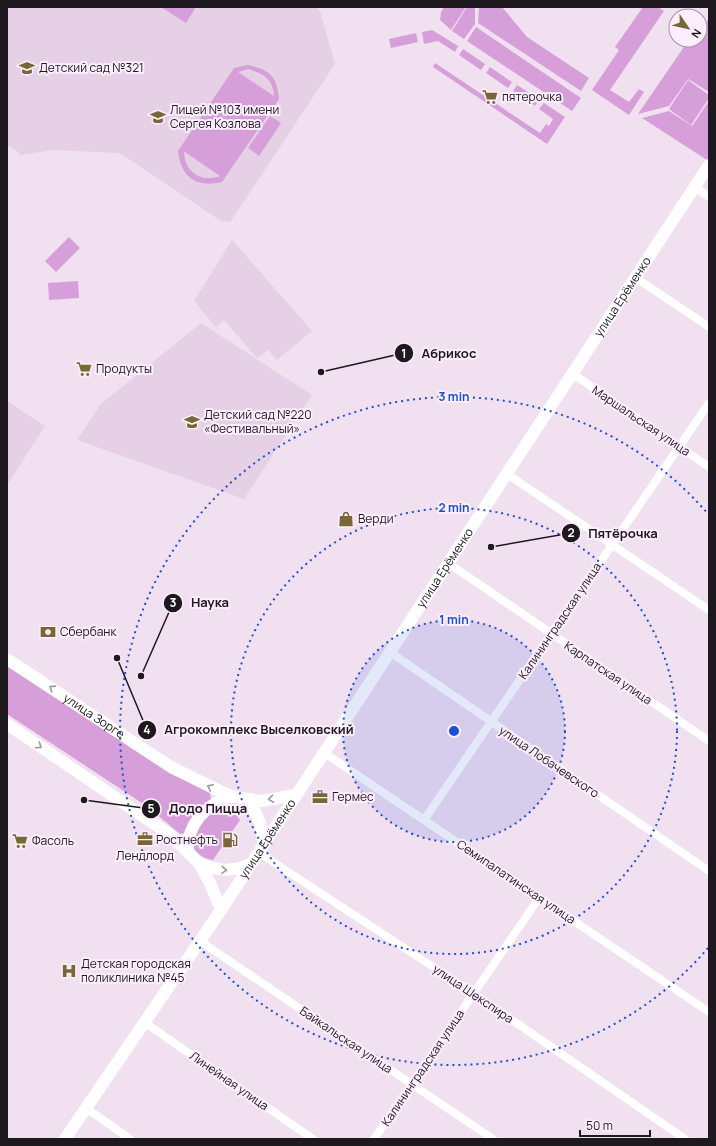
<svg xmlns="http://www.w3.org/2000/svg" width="716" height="1146" font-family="Manrope,sans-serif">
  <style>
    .built { fill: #e5d0e5 }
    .green { fill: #d79fd9; fill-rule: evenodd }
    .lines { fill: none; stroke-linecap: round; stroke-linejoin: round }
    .minor { stroke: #fff; stroke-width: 8 }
    .secondary { stroke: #fff; stroke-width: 12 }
    .oneway { stroke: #9a989a }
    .ring { fill: none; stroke: #1d4ed8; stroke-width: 2; stroke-dasharray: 2 4 }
    .labels { text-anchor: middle; stroke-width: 4; stroke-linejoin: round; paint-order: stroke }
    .poi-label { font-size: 12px; fill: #1e191e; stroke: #fdeefe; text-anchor: start }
    .street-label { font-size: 12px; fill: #1e191e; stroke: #fdeefe }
    .centre { fill: #1d4ed8; stroke: #fdeefe; stroke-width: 2 }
    .ring-label { font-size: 12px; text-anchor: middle; font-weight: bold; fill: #1d4ed8; stroke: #fdeefe; stroke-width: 4; stroke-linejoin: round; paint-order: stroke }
    .leader { fill: none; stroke: #1e191e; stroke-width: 1.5 }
    .callout-dot { fill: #1e191e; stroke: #fdeefe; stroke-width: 1.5 }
    .mark-label { font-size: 12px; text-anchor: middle; font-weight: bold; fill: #fff }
    .callout-label { font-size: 13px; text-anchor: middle; font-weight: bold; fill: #1e191e; stroke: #fdeefe; stroke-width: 4; stroke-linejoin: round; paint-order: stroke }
  </style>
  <rect width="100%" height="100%" fill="#f0e0f0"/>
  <!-- built -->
  <path class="built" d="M7 7H316L320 11 335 64 230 222 221 221 120 153 53 150 22 155 7 145Z
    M232 240 312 331 277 360 268 350 257 358 224 320 216 327 194 301Z
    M201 323 312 395 244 499 77 440 101 404Z
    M7 401 45 426 7 485Z"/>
  <!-- green -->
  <path class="green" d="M161 7H196L186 23Z
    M444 7H466L451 30 440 20 441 12Z
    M467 7H475V24L464 39 452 31Z
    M479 7H502L527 37 589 78 581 91 478 23Z
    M643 7H658L664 11 610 90 629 102 639 89 644 92 629 115 592 90 619 50 615 47Z
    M709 18V92L688 79 669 106 638 114 688 41 700 40V31Z
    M476 27 581 98 572 111 467 41Z
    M432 30 458 46 455 52 438 41 424 44 422 32Z
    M416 33 418 42 391 48 389 39Z
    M463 49 485 64 481 70 459 55Z
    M435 63 540 133 546 124 549 126 553 119 539 109 544 103 565 117 547 144 433 67Z
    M248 65C270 70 277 76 279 99L222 182C197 188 181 178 178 151L234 68ZM248 69C264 74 273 79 274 96L238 72ZM184 152H185L220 176C201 183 185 172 184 152Z
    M490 67 512 82 508 88 486 73Z
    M688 80 709 95V98L691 125 669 109Z
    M517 85 539 99 535 106 513 91Z
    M709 101V157L707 160 642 118 669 111 692 126Z
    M270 116 281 123 259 156 248 148Z
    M69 237 80 248 56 272 45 261Z
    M78 281 79 298 49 300 48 283Z
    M7 666 171 773 210 793 211 799 185 833 180 834 148 807 7 714Z
    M219 807 232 809 240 820 213 860C202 858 196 854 192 844L197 826Z"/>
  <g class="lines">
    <!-- minor -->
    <path class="minor" d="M695 187 709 197
      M636 278 709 327
      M573 374 709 467
      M507 474 709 610
      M448 563 709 741
      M390 652 709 871
      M323 752 709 1012
      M424 820 709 403
      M258 852 473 993 685 1139
      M200 941 493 1139
      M144 1022 313 1139
      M86 1108 130 1139
      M374 1139 539 898"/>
    <!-- secondary -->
    <g class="secondary">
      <path id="s1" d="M7 659 171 767 230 796 262 801 295 795"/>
      <path d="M7 724 169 834 199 863 210 883 221 910"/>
      <path d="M246 800C259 813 262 827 263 844"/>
      <path d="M187 852C188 824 204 806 230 796"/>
      <path d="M199 863C218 871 230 872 249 865"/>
      <path id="s2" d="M65 1139 221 910 709 165"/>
    </g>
  </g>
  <!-- one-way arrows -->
  <defs><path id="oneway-chevron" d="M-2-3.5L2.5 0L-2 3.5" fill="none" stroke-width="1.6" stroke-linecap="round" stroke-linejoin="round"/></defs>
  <g class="oneway">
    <use href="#oneway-chevron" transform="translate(52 688) rotate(-147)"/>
    <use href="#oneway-chevron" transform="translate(39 746) rotate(34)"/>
    <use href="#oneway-chevron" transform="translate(210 787) rotate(-154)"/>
    <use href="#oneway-chevron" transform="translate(271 799) rotate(172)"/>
    <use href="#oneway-chevron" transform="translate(224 870) rotate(2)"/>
  </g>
  <!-- distance rings -->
  <circle cx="454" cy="731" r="111" fill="#1d4ed8" fill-opacity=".12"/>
  <g class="ring">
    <circle cx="454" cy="731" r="111"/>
    <circle cx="454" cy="731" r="223"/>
    <path d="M708 948A334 334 0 1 1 708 514"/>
  </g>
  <!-- icons -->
  <defs>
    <symbol id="school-bare" viewBox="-9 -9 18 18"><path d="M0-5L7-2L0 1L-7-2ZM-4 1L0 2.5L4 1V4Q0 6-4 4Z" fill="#796836" stroke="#fdeefe" stroke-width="2.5" paint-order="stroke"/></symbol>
    <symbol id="supermarket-bare" viewBox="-9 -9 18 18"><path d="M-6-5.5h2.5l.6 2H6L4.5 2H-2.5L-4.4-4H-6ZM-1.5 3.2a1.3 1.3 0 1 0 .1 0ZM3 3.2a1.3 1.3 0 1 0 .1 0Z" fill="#796836" stroke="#fdeefe" stroke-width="2.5" paint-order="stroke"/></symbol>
    <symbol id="shop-bare" viewBox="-9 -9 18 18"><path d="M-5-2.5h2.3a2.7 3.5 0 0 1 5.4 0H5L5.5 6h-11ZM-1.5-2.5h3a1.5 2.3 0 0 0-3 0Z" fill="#796836" stroke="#fdeefe" stroke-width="2.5" paint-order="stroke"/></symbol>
    <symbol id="bank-bare" viewBox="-9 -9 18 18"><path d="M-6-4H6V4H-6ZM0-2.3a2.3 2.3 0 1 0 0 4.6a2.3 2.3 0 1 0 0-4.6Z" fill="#796836" stroke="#fdeefe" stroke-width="2.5" paint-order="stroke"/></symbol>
    <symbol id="office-bare" viewBox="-9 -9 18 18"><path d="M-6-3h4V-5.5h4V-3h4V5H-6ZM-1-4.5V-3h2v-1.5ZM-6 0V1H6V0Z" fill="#796836" stroke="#fdeefe" stroke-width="2.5" paint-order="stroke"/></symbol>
    <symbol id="fuel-bare" viewBox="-9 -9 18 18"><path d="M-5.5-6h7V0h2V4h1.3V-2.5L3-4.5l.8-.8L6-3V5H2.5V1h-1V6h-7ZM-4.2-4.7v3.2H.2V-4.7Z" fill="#796836" stroke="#fdeefe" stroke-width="2.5" paint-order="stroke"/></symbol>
    <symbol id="hospital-bare" viewBox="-9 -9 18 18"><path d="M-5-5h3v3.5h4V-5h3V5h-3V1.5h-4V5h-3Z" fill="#796836" stroke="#fdeefe" stroke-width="2.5" paint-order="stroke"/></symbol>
  </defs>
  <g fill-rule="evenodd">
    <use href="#school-bare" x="16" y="57" width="22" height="22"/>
    <use href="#supermarket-bare" x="479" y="86" width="22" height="22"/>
    <use href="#school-bare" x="147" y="106" width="22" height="22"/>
    <use href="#supermarket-bare" x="73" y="358" width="22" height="22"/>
    <use href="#school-bare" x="181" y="411" width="22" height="22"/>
    <use href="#shop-bare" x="335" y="508" width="22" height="22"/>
    <use href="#bank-bare" x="37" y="621" width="22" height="22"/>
    <use href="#office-bare" x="309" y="786" width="22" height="22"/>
    <use href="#office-bare" x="134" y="828" width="22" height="22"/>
    <use href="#fuel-bare" x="219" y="829" width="22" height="22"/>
    <use href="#supermarket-bare" x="9" y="830" width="22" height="22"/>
    <use href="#hospital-bare" x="58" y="960" width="22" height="22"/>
  </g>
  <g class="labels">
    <!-- poi labels -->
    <g class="poi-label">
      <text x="39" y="72">Детский сад №321</text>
      <text x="502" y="101">пятерочка</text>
      <text x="170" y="114">Лицей №103 имени<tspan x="170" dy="14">Сергея Козлова</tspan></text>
      <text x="96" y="373">Продукты</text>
      <text x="204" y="419">Детский сад №220<tspan x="204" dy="14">«Фестивальный»</tspan></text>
      <text x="358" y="523">Верди</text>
      <text x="60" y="636">Сбербанк</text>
      <text x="332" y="801">Гермес</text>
      <text x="218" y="844" text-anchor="end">Ростнефть</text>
      <text x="32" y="845">Фасоль</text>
      <text x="145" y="860" text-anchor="middle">Лендлорд</text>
      <text x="81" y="968">Детская городская<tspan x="81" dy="14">поликлиника №45</tspan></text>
    </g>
    <!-- street labels -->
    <g class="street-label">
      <text dy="4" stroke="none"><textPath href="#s2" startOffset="1010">улица Ерёменко</textPath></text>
      <text transform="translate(641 421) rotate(34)" y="4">Маршальская улица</text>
      <text dy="4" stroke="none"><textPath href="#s2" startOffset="686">улица Ерёменко</textPath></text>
      <text transform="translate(560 621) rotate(-56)" y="4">Калининградская улица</text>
      <text transform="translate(608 673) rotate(34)" y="4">Карпатская улица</text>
      <text dy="4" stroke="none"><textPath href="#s1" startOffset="104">улица Зорге</textPath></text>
      <text transform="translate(549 762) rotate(34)" y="4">улица Лобачевского</text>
      <text dy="4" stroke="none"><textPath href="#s2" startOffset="362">улица Ерёменко</textPath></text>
      <text transform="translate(516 882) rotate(34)" y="4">Семипалатинская улица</text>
      <text transform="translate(473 994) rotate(34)" y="4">улица Шекспира</text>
      <text transform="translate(346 1040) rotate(34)" y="4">Байкальская улица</text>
      <text transform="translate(423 1068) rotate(-56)" y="4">Калининградская улица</text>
      <text transform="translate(229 1081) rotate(35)" y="4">Линейная улица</text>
    </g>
  </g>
  <circle cx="454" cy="731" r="6" class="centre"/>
  <g class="ring-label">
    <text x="454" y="401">3 min</text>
    <text x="454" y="512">2 min</text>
    <text x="454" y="624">1 min</text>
  </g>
  <!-- callouts -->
  <path class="leader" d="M321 372L404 353M491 547L571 533M141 676L173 603M117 658L147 730M84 800L151 809"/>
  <g class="callout-dot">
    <circle cx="321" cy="372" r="4"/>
    <circle cx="491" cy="547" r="4"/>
    <circle cx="141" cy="676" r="4"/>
    <circle cx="117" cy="658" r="4"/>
    <circle cx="84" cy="800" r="4"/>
    <circle cx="404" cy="353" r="10"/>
    <circle cx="571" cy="533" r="10"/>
    <circle cx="173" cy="603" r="10"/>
    <circle cx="147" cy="730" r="10"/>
    <circle cx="151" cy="809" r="10"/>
  </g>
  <g class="mark-label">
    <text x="404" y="358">1</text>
    <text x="571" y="537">2</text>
    <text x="173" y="607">3</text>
    <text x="147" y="734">4</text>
    <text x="151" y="813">5</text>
  </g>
  <g class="callout-label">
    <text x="449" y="358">Абрикос</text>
    <text x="623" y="538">Пятёрочка</text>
    <text x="210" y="607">Наука</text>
    <text x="259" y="734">Агрокомплекс Выселковский</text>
    <text x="208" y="813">Додо Пицца</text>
  </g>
  <!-- border -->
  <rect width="716" height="1146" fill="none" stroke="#1e191e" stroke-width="16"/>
  <!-- north arrow -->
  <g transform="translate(688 28) rotate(124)"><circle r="19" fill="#fdeefe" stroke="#a499a4"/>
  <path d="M0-3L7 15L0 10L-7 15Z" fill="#796836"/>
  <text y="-6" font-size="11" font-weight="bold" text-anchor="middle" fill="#1e191e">N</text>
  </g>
  <!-- scale -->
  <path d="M580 1130v6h70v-6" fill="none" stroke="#1e191e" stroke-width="2"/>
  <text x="586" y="1130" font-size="12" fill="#1e191e" stroke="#fdeefe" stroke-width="3" paint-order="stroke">50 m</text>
</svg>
